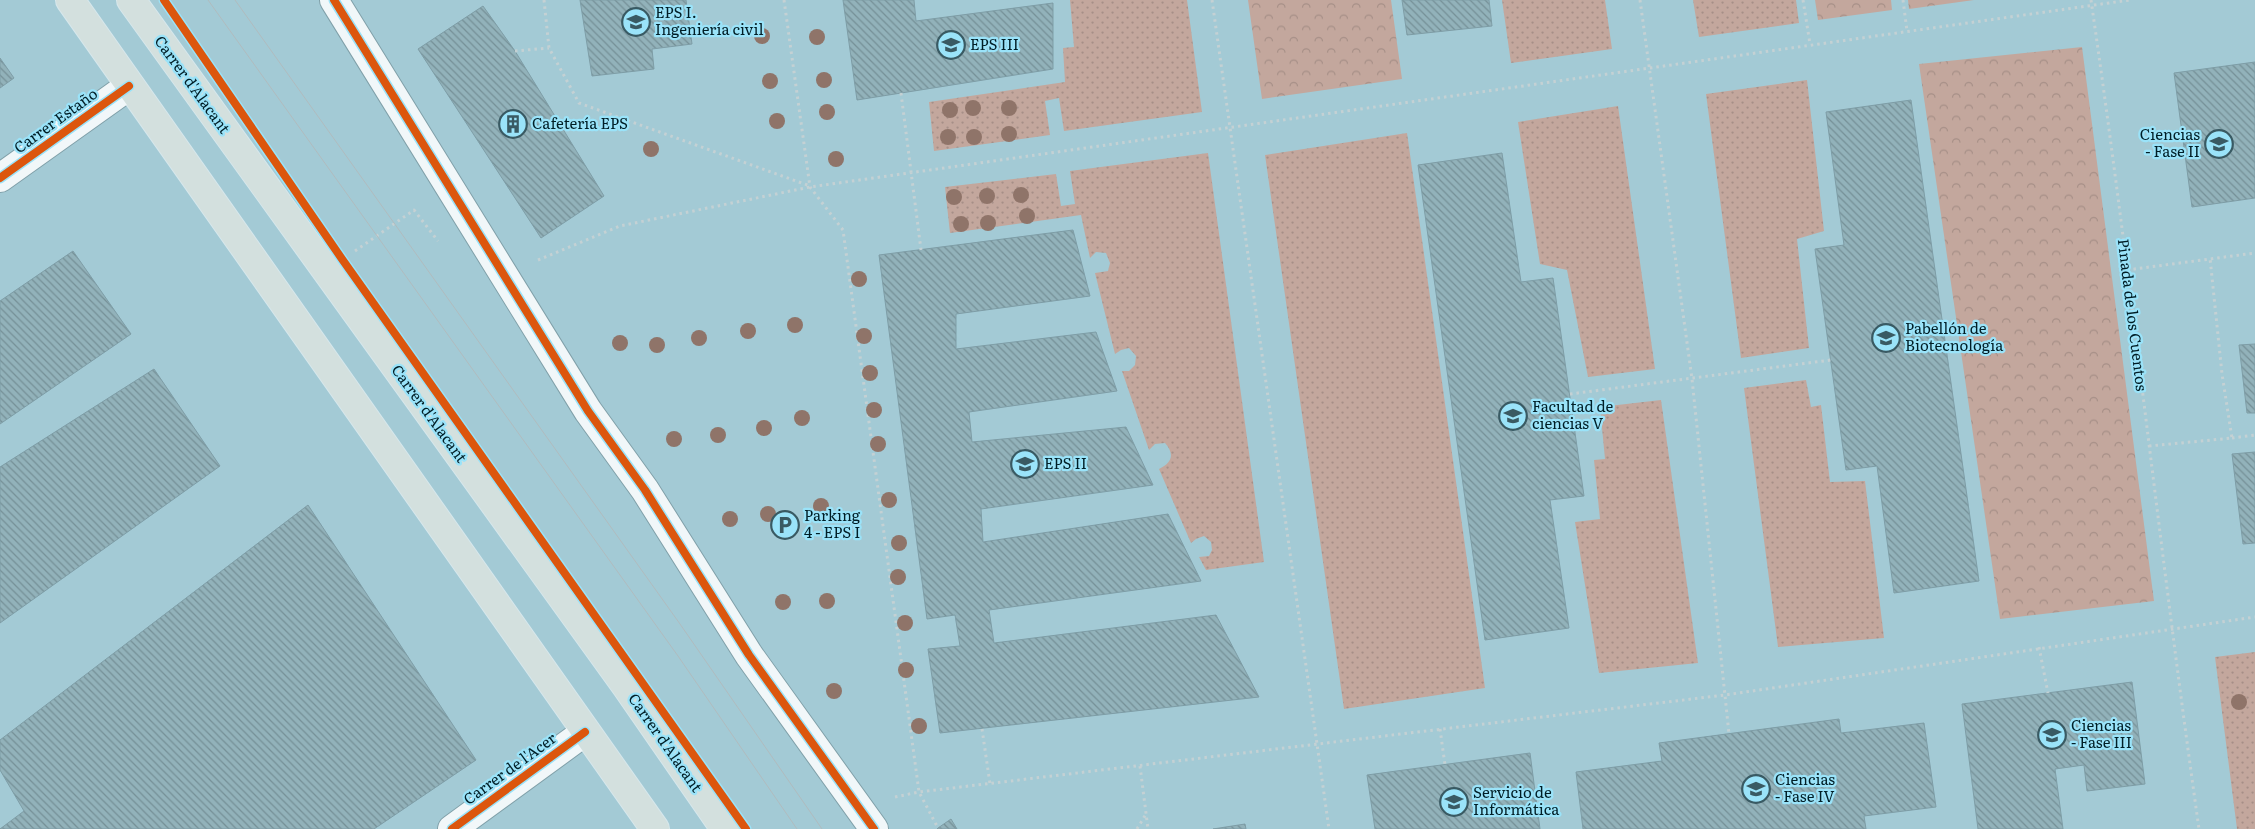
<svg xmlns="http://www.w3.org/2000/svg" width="2255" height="829" font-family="Literata,serif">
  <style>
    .forest { fill: url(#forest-crowns) }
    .park { fill: url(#park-dots) }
    .building { fill: url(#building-back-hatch); stroke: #7e9da6 }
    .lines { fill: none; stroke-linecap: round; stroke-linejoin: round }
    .minor-casing { stroke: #80a0a9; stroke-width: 30 }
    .major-casing { stroke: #d6e7ec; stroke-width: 30 }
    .path { stroke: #c4d1d4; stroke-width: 3; stroke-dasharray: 2.5 4; stroke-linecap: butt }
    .minor { stroke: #f1f7f9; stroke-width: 28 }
    .major { stroke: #d3e0de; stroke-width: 28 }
    .tram { stroke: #b0bbbe; stroke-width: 1 }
    .cycleway-casing { stroke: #9ae3f9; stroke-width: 11 }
    .cycleway { stroke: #dc560d; stroke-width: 8 }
    .tree { fill: #8f7469 }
    .labels { text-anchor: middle; stroke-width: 4.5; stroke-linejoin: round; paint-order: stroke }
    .poi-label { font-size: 15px; fill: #001e26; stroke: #9ae3f9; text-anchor: start }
    .street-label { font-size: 15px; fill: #001e26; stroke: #9ae3f9 }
  </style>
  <defs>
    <pattern id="forest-crowns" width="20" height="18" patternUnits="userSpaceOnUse" patternTransform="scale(1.25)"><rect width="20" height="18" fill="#c3a79d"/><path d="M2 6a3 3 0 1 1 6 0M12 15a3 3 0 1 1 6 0" fill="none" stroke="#a68f87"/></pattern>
    <pattern id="park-dots" width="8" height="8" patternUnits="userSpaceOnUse" patternTransform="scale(1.25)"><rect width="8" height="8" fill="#c3a79d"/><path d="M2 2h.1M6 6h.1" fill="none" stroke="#a68f87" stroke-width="1.8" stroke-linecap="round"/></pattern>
    <pattern id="building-back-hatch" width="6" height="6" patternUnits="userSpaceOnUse" patternTransform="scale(1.25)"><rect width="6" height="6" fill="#92b2ba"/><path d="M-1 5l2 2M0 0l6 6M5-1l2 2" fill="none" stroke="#759097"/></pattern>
  </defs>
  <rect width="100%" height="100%" fill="#a3cad5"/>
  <!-- forest -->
  <path class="forest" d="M1248 0H1391L1402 79 1262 99Z
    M1815 0H1891L1892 10 1818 20Z
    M1908 0H1974L1909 9Z
    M2082 47 2154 601 2000 619 1919 64Z"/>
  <!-- park -->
  <path class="park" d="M1070 0H1187L1202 112 1064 131 1059 98 1045 101 1050 135 934 151 929 102 1065 82 1063 48 1074 47Z
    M1502 0H1605L1612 49 1511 63Z
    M1693 0H1796L1799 23 1699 37Z
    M1807 80 1824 231 1797 239 1809 348 1741 358 1706 94Z
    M1618 106 1655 369 1588 377 1567 270 1540 264 1518 122Z
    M1407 133 1485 688 1344 709 1265 155Z
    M1208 153 1264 562 1206 570 1199 557 1209 556 1212 550 1211 542 1204 536 1196 539 1191 543 1159 469C1172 463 1175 454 1165 443L1155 444 1149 450 1122 371H1129L1135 365 1136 356 1129 348 1121 350 1115 354 1095 273 1108 271 1110 263 1106 253 1096 252 1090 258 1081 215 950 233 945 187 1056 174 1061 206 1075 204 1070 171Z
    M1806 380 1811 407 1821 405 1830 482 1865 481 1884 638 1778 647 1744 388Z
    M1661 400 1698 663 1599 673 1575 522 1600 519 1594 460 1605 459 1600 407Z
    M2255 652V829H2237L2215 657Z"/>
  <!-- building -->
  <path class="building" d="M580 0H686L692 44 652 49 654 69 592 76Z
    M843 0H914L916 21 1053 3V69L857 100Z
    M1402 0H1489L1492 26 1407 35Z
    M483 6 515 51 604 196 541 238 418 49Z
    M0 58 14 78 0 88Z
    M2255 62V198L2192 207 2174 73Z
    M1911 100 1979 581 1894 593 1877 466 1846 470 1815 249 1844 245 1826 112Z
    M1502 153 1521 282 1553 278 1584 496 1550 500 1569 628 1485 640 1418 165Z
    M1073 230 1090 296 956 314V349L1096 332 1117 391 969 412 972 442 1126 427 1153 485 981 509 983 542 1168 514 1201 581 989 610 994 643 1216 615 1259 697 940 733 928 649 960 646 955 615 927 619 879 255Z
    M73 251 131 334 0 424V301Z
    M2255 344V413H2247L2239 345Z
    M154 369 220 466 0 623V467Z
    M2255 452V543L2243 544 2232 454Z
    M308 505 476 760 374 829H0L24 811 0 770V740Z
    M2132 682 2145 784 2087 791 2084 765 2055 769 2063 829H1978L1962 704Z
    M1839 719 1841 733 1924 723 1936 807 1864 816 1866 829H1583L1576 772 1662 761 1659 743Z
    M1530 753 1540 829H1375L1367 775Z
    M951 819 957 829H937L938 828Z
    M1245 824 1246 829H1213Z"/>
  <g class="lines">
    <defs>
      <path id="minor" d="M334 0 588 411 645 490 749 655 874 829
        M0 178 129 86
        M452 829 585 732"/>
      <path id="major" d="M70 0 655 829
        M131 0 626 686 725 829"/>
    </defs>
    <!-- minor casing -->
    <use href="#minor" class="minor-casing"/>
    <!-- major casing -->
    <use href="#major" class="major-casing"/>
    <!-- path -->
    <path class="path" d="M544 0 549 48 579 103 810 186
      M784 0 810 187 843 230 919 792 938 828
      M1212 0 1329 829
      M1640 0 1692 379 1729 734
      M1803 0 1810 44
      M1903 0 1907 31
      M2091 0C2131 276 2160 553 2199 829
      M515 51 549 48
      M901 93 921 250
      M355 251 414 210 438 241
      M538 260 620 226 810 187 2130 0
      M2127 270 2255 253
      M1570 394 1831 360
      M2232 438 2255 435
      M2149 446 2232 438 2222 374 2210 258
      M2039 647 2048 693
      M982 729 990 784
      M1440 729 1445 765
      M1140 766 1148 829
      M895 797 919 792 1725 695 2255 617
      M1137 829 1146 814"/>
    <!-- minor -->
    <use href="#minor" class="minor"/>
    <!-- major -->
    <use href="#major" class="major"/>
    <!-- tram -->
    <path class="tram" d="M208 0 678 656 797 829
      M235 0 680 624 822 829"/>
    <defs>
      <path id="cycleway" d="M164 0 342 259 746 829
        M334 0 588 411 645 490 749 655 874 829
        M0 178 129 86
        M452 829 585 732"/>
    </defs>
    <!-- cycleway casing -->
    <use href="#cycleway" class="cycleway-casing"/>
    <!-- cycleway -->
    <use href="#cycleway" class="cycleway"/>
  </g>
  <!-- trees -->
  <g class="tree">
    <circle cx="762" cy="36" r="8"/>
    <circle cx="817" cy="37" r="8"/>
    <circle cx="824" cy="80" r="8"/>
    <circle cx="770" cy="81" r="8"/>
    <circle cx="973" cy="108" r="8"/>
    <circle cx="1009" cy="108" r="8"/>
    <circle cx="950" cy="110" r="8"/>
    <circle cx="827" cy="112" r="8"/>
    <circle cx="777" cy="121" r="8"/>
    <circle cx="1009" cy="134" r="8"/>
    <circle cx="948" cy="137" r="8"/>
    <circle cx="974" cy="137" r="8"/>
    <circle cx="651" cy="149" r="8"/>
    <circle cx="836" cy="159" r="8"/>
    <circle cx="1021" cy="195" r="8"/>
    <circle cx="987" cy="196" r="8"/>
    <circle cx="954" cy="197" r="8"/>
    <circle cx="1027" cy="216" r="8"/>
    <circle cx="988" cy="223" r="8"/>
    <circle cx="961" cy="224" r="8"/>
    <circle cx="859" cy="279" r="8"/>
    <circle cx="795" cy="325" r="8"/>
    <circle cx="748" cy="331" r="8"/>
    <circle cx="864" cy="336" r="8"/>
    <circle cx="699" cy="338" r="8"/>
    <circle cx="620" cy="343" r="8"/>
    <circle cx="657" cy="345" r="8"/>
    <circle cx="870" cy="373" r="8"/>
    <circle cx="874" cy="410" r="8"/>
    <circle cx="802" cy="418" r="8"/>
    <circle cx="764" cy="428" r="8"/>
    <circle cx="718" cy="435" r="8"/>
    <circle cx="674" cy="439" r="8"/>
    <circle cx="878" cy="444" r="8"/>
    <circle cx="889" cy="500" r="8"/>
    <circle cx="821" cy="506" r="8"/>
    <circle cx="768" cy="514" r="8"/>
    <circle cx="730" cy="519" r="8"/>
    <circle cx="899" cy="543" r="8"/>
    <circle cx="898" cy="577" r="8"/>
    <circle cx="827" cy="601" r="8"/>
    <circle cx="783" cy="602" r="8"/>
    <circle cx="905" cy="623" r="8"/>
    <circle cx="906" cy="670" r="8"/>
    <circle cx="834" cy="691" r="8"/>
    <circle cx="2239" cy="702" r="8"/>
    <circle cx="919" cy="726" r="8"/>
  </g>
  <!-- icons -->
  <defs>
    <symbol id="university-ring" viewBox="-11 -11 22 22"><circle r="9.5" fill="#9ae3f9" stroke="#395a63" stroke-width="1.5"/><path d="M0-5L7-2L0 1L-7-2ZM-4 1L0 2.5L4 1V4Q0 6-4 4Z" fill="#395a63"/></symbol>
    <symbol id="building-ring" viewBox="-11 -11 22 22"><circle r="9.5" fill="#9ae3f9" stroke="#395a63" stroke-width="1.5"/><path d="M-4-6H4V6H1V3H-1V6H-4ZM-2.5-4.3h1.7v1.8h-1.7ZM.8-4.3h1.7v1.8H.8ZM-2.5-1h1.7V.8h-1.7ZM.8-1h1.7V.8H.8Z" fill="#395a63"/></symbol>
    <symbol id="parking-ring" viewBox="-11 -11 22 22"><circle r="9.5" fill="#9ae3f9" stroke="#395a63" stroke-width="1.5"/><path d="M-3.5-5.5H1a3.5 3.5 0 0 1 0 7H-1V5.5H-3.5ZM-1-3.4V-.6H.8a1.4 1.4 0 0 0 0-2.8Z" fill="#395a63"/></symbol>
  </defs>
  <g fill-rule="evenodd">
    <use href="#university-ring" x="620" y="6" width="32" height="32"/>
    <use href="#university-ring" x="935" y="29" width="32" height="32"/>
    <use href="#building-ring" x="497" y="108" width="32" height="32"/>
    <use href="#university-ring" x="2203" y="128" width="32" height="32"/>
    <use href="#university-ring" x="1870" y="322" width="32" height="32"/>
    <use href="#university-ring" x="1497" y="400" width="32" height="32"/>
    <use href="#university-ring" x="1009" y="448" width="32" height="32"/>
    <use href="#parking-ring" x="769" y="509" width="32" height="32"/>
    <use href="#university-ring" x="2036" y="719" width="32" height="32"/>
    <use href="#university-ring" x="1740" y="773" width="32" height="32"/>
    <use href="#university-ring" x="1438" y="786" width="32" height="32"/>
  </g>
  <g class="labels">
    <!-- poi labels -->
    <g class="poi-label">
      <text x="655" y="18">EPS I.<tspan x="655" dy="17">Ingeniería civil</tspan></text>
      <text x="970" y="50">EPS III</text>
      <text x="532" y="129">Cafetería EPS</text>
      <text x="2200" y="140" text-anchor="end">Ciencias<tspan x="2200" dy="17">- Fase II</tspan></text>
      <text x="1905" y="334">Pabellón de<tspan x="1905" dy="17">Biotecnología</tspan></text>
      <text x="1532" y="412">Facultad de<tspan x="1532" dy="17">ciencias V</tspan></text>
      <text x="1044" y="469">EPS II</text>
      <text x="804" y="521">Parking<tspan x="804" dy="17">4 - EPS I</tspan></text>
      <text x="2071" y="731">Ciencias<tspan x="2071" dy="17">- Fase III</tspan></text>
      <text x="1775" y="785">Ciencias<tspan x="1775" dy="17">- Fase IV</tspan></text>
      <text x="1473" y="798">Servicio de<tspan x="1473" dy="17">Informática</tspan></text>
    </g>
    <!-- street labels -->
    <g class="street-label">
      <text transform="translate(192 85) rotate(54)" y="5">Carrer d'Alacant</text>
      <text transform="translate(56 121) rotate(-36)" y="5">Carrer Estaño</text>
      <text transform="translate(2132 315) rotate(83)" y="5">Pinada de los Cuentos</text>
      <text transform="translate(429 414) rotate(54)" y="5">Carrer d'Alacant</text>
      <text transform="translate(665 743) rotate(55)" y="5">Carrer d'Alacant</text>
      <text transform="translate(510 769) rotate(-36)" y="5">Carrer de l'Acer</text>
    </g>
  </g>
</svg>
